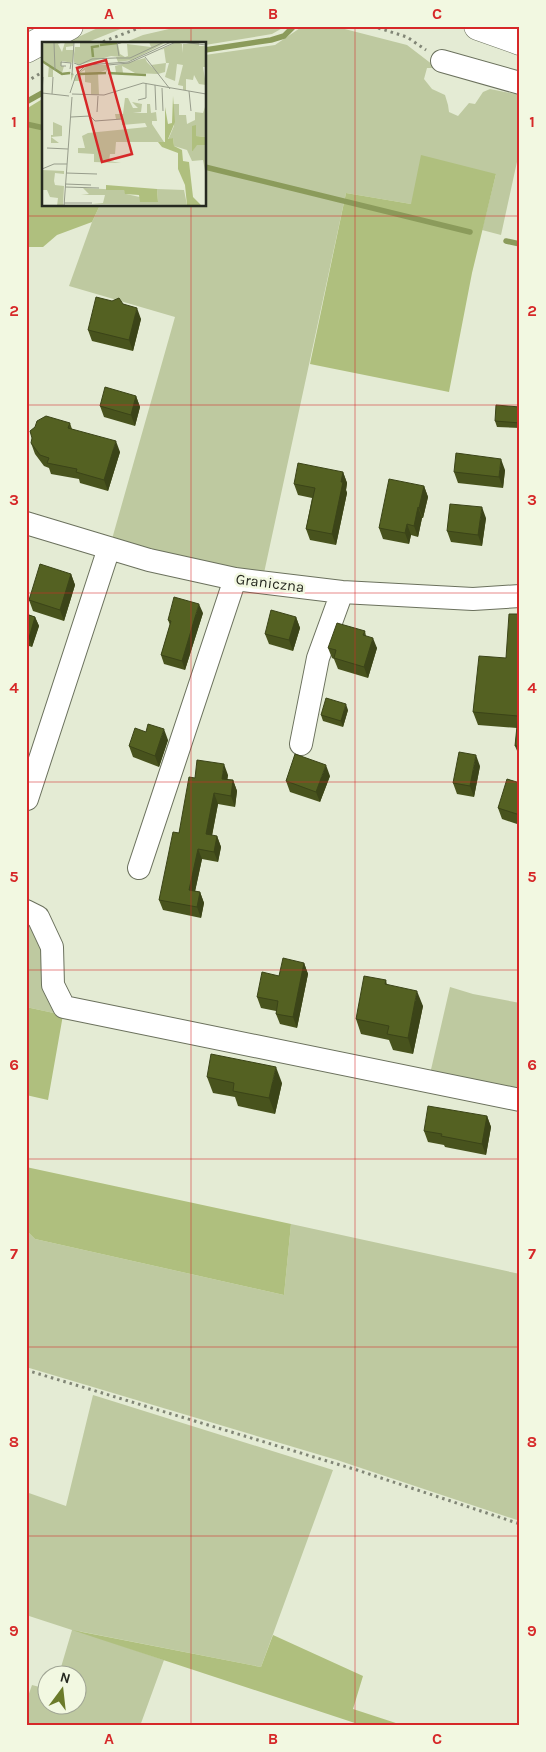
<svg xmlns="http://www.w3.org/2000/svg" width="546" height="1752" font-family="Karla,sans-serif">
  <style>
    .green { fill: #bec9a0 }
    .forest { fill: #afbf7e }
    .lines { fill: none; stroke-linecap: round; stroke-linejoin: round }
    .stream { stroke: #8b9b5b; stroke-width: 5.5 }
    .minor-casing { stroke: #6b715d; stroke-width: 24 }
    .major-casing { stroke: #6b715d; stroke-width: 29 }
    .path { stroke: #818676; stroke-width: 3; stroke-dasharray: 2.5 4; stroke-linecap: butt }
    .minor { stroke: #fff; stroke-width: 22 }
    .major { stroke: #fff; stroke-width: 28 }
    .wall { fill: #48531d }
    .shaded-wall { fill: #3b4418 }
    .building { fill: #546122; stroke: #3b4418 }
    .grid { fill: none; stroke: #d62828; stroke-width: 1; stroke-opacity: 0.55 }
    .labels { text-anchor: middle; stroke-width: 5; stroke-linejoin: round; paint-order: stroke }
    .street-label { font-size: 15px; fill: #262920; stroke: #f2f8e1 }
    .inset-river { fill: none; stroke: #8b9b5b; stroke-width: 2.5 }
    .inset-road { fill: none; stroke: #989d8c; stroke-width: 1 }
    .view { fill: #d62828; fill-opacity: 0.15; stroke: #d62828; stroke-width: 2.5 }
    .inset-edge { fill: none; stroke: #262920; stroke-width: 2.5 }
    .neatline { fill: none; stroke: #d62828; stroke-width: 2 }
    .grid-label { font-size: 16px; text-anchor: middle; font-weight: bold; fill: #d62828 }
  </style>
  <rect width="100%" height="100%" fill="#e4ebd4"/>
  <!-- green -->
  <path class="green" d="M102 26H128L83 44H63Z
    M182 26H286L272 34 205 45 121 44 143 35Z
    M303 26H333L407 45 437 68H427L424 79 432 89 445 95 448 105 449 112 458 116 469 103 475 104 483 92 490 89 520 95V148L501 235 482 230 496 174 411 204 346 193 264 573 182 558 112 539 175 317 69 286 92 222 100 205H205V55L275 45Z
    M26 917 36 923 63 1015 26 1007Z
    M450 987 473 994 520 1003V1093L430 1074Z
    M291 1224 520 1274V1521L337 1460 26 1367V1230L35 1239 284 1295Z
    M93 1395 333 1470 261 1667 78 1631 164 1660 140 1726H26V1702L32 1685 47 1689 48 1704H78V1674H59L72 1630 26 1615V1492L66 1506Z"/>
  <!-- forest -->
  <path class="forest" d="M44 98V205H100L92 222 57 235 43 247H26V109Z
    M421 155 496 174 472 273 449 392 310 364 346 193 411 204Z
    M26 1007 63 1015 48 1100 26 1095Z
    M26 1167 291 1224 284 1295 35 1239 26 1230Z
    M72 1630 261 1667 273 1635 363 1676 353 1709 405 1726H364Z"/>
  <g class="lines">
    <!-- stream -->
    <path class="stream" d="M205 50 271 40 284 36 294 26
      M26 102 44 92
      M26 124 44 128
      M205 167 470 232
      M506 241 520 244"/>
    <defs>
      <path id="minor" d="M442 61 520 83
        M26 523 149 560 235 579 342 592 473 599 520 596
        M301 744 318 658 342 592
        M27 799 109 548
        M139 868 235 579
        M26 911 38 917 52 947 53 985 64 1007 520 1100"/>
      <path id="major" d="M478 26 520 41
        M26 49 69 26"/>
    </defs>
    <!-- minor casing -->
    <use href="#minor" class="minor-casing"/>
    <!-- major casing -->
    <use href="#major" class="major-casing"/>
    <!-- path -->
    <path class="path" d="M372 26 407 37 426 50
      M97 44 144 26
      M26 82 44 71
      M26 1370 357 1470 520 1524"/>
    <!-- minor -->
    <use href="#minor" class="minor"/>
    <!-- major -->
    <use href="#major" class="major"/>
  </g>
  <!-- wall -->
  <path class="wall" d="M123 304 141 319 133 351 92 341 88 330Z
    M136 396 140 407 135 426 104 417 100 406Z
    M520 407V428L497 427 495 421Z
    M70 423 72 429 120 452 108 491 80 483 79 479 51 474 49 468 44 466 35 454 31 443Z
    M505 470 503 488 458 483 454 472Z
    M343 472 347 483 346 490 347 493 336 545 310 540 306 529 312 498 298 495 294 484Z
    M424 486 428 497 423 518H422L418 537 411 535 409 544 383 539 379 528Z
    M486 518 482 546 451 542 447 531Z
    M71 574 75 585 64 621 33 611 29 600Z
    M203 613 185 670 164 664 161 655 170 625 168 620Z
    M26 614 35 617 39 626 32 647 26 645Z
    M520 614V758L515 746 517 728 478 725 473 712 506 658Z
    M296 617 300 628 293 651 269 644 265 634Z
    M365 631 366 636 377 648 368 678 338 669 334 659 332 658 328 648Z
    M348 710 343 727 323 721 321 715Z
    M146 732 168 740 159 767 133 757 129 746Z
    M480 766 474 797 457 794 453 783Z
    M228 775 227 780H233L237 791 235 807 218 804 212 836H217L221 847 218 862 202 859 195 891 200 892 204 903 201 918 163 910 159 900 195 778Z
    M330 776 320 802 290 792 286 781Z
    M520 783V825L502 819 498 808Z
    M304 963 308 974 297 1028 280 1024 276 1014V1011L261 1008 257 997 279 976Z
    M386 980 387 985 423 1006 413 1054 393 1050 389 1040 361 1034 356 1019Z
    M207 1077 282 1083 275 1114 238 1106 235 1097 213 1093Z
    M487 1116 491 1127 486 1155 445 1147 444 1145 428 1142 424 1131Z"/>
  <!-- shaded-wall -->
  <path class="shaded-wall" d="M137 308 141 319 133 351 129 340Z
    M136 396 140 407 135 426 131 415Z
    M116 441 120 452 108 491 104 480Z
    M501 459 505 470 503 488 499 477Z
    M343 472 347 483 346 490 347 493 336 545 332 534Z
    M424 486 428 497 423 518 419 508Z
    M418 507 422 518 418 537 414 526Z
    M482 507 486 518 482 546 478 535Z
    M407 524 411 535 409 544 405 533Z
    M71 574 75 585 64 621 60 610Z
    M199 604 203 613 185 670 182 661Z
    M35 617 39 626 32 647 29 638Z
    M296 617 300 628 293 651 289 640Z
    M373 638 377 648 368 678 364 667Z
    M346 704 348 710 343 727 341 721Z
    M164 729 168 740 159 767 155 756Z
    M476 755 480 766 474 797 470 786Z
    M224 764 228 775 226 790 222 779Z
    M326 765 330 776 320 802 316 792Z
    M233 780 237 791 235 807 231 796Z
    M214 793 218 804 210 845 206 834Z
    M217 836 221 847 218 862 214 852Z
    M198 849 202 859 193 901 189 890Z
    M200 892 204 903 201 918 197 907Z
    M304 963 308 974 297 1028 293 1017Z
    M417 991 423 1006 413 1054 408 1038Z
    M276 1067 282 1083 275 1114 269 1098Z
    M487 1116 491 1127 486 1155 482 1144Z"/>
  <!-- building -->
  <path class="building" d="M96 297 112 301 119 298 123 304 137 308 129 340 88 330Z
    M105 387 136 396 131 415 100 406Z
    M496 405 520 407V423L495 421Z
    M46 416 70 423 68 428 116 441 104 480 76 472 77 469 47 463 49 458 40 455 31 443 32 438 30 431 35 427 37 421Z
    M456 453 501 459 499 477 454 472Z
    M298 463 343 472 341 482H343L332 534 306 529 315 488 294 484Z
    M389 479 424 486 419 508 418 507 414 526 407 524 405 533 379 528Z
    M450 504 482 507 478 535 447 531Z
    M40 564 71 574 60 610 29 600Z
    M174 597 199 604 182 661 161 655 171 621 168 620Z
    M271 610 296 617 289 640 265 634Z
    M26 614 35 617 29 638 26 637Z
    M509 614H520V746H515L518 716 473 712 479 656 506 658Z
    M337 623 365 631 363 635 373 638 364 667 334 658 336 650 328 648Z
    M326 698 346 704 341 721 321 715Z
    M148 724 164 729 155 756 129 746 135 728 146 732Z
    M459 752 476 755 470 786 453 783Z
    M295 754 326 765 316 792 286 781Z
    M197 760 224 764 222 779 233 780 231 796 214 793 206 834 217 836 214 852 198 849 189 890 200 892 197 907 159 900 173 832 179 833 189 777 195 778Z
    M507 779 520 783V815L498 808Z
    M283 958 304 963 293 1017 276 1014 278 1001 257 997 262 972 279 976Z
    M364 976 386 980 385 984 417 991 408 1038 387 1034 389 1026 356 1019Z
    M211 1054 276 1067 269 1098 233 1091 234 1083 207 1077Z
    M428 1106 487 1116 482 1144 441 1136 442 1134 424 1131Z"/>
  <!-- grid -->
  <path class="grid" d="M191 26V44M355 26V1726M191 205V1726M26 216H520M26 405H520M26 593H520M26 782H520M26 970H520M26 1159H520M26 1347H520M26 1536H520"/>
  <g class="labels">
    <!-- street labels -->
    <g class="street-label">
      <text transform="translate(270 583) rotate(7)" y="5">Graniczna</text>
    </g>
  </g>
  <!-- overview -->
  <g transform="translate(42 42)">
    <rect width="164" height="164" fill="#e4ebd4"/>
    <path d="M8 0H21L16 2 20 10 23 0H32L31 4 24 5V8H31V21L20 19 19 24H22L20 31 28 30 32 32 29 39V31L18 32 11 27V35H6L7 23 0 18V2ZM38 0H84L76 2 78 12 83 15 86 14 85 2 109 5 107 0H125L90 18 76 20 74 15H79L69 14 37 23 32 20V12L33 5H38ZM135 0 140 2V11L141 2H149L140 0H157V4H164V25H161L164 43 157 42 152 33 151 38 144 37V48H141V44L136 43 141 23 135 22 133 39 123 35 127 21H124L123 30 116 32 93 31 80 24 81 31H74L73 24 103 16 105 20 112 27 109 23 124 21 122 7 118 8ZM46 23H65V31L64 28 56 31 57 53H49V41L43 40V28L39 30 38 39H32L33 34ZM83 56H86L91 66H96L90 60 100 62 99 70 91 71H105V62H108L109 71 114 70 115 79H110V82L122 100H74L73 112H68L67 119 79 121 52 120V112L36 111V106H43L40 94 46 91 105 85 103 81 80 83V77H74L73 72H81ZM131 62H137V73H144L145 82 153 78V70L161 71 164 62V95L154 94 150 84V110L154 103H164V134L161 118 150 119 145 108 132 104 131 96 126 98 132 84ZM11 80 20 84V94L9 95 17 101H9V93H11ZM0 128 22 129V132L13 131 12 139 13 143 22 144 21 163 15 164 16 156 8 155 5 148H0ZM41 146 82 148 84 152 116 159 115 147 142 148 145 163 50 162 61 161 63 153H39L47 152Z" fill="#bec9a0"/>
    <path d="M131 54 133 80 126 97 131 96 132 104 140 108 141 119 147 120 151 155 160 164 145 163 143 143 136 127V111L120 105 116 100H123V65L126 82 130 81ZM154 83V94L164 95V103H155L150 110V84ZM64 143 115 147 116 160H98L97 153 83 152 82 148H64Z" fill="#afbf7e"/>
    <path class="inset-river" d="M58 3 75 1M51 15 50 5 57 4M0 19 20 32 28 31M66 31 104 33M37 32 64 31"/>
    <path class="inset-road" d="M12 0 13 28M140 0 164 3M77 14 75 2 81 0M103 15 128 47M73 16H88L122 0M32 21 37 23 50 17 73 16M66 23 87 21 134 0M24 24H19V20L29 21 28 27M30 33 32 0M113 43 114 68M120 46 121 69M147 49 149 69M0 51 27 54M0 51 1 35M28 51 34 33 44 23 86 20 129 0M10 52 11 35M30 52 62 53 101 41 164 52M96 58 104 56V41M55 70 56 54M29 75 48 74 53 79 80 77M5 106 26 107M0 127 12 122H25M24 131 55 132M23 142 49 143M23 145 57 146M22 161H50M22 164 30 55"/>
    <path class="view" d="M64 18 90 112 60 120 35 26Z"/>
    <rect width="164" height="164" class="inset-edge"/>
  </g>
  <!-- border -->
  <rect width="546" height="1752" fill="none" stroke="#f2f8e1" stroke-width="55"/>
  <!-- north arrow -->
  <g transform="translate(62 1690) rotate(15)"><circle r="24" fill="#f2f8e1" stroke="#a0a594"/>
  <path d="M0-4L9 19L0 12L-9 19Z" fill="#6b7b2a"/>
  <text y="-8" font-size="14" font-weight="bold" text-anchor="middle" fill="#262920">N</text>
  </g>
  <rect x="28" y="28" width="490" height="1696" class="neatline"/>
  <g class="grid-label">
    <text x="109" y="19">A</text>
    <text x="273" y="19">B</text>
    <text x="437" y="19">C</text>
    <text x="14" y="127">1</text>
    <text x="532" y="127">1</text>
    <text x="14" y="316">2</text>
    <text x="532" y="316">2</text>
    <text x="14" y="505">3</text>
    <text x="532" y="505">3</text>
    <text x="14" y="693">4</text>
    <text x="532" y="693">4</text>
    <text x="14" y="882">5</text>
    <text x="532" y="882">5</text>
    <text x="14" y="1070">6</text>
    <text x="532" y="1070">6</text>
    <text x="14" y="1259">7</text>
    <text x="532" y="1259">7</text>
    <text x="14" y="1447">8</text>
    <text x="532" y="1447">8</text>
    <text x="14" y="1636">9</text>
    <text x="532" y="1636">9</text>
    <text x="109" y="1744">A</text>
    <text x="273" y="1744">B</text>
    <text x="437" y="1744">C</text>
  </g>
</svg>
